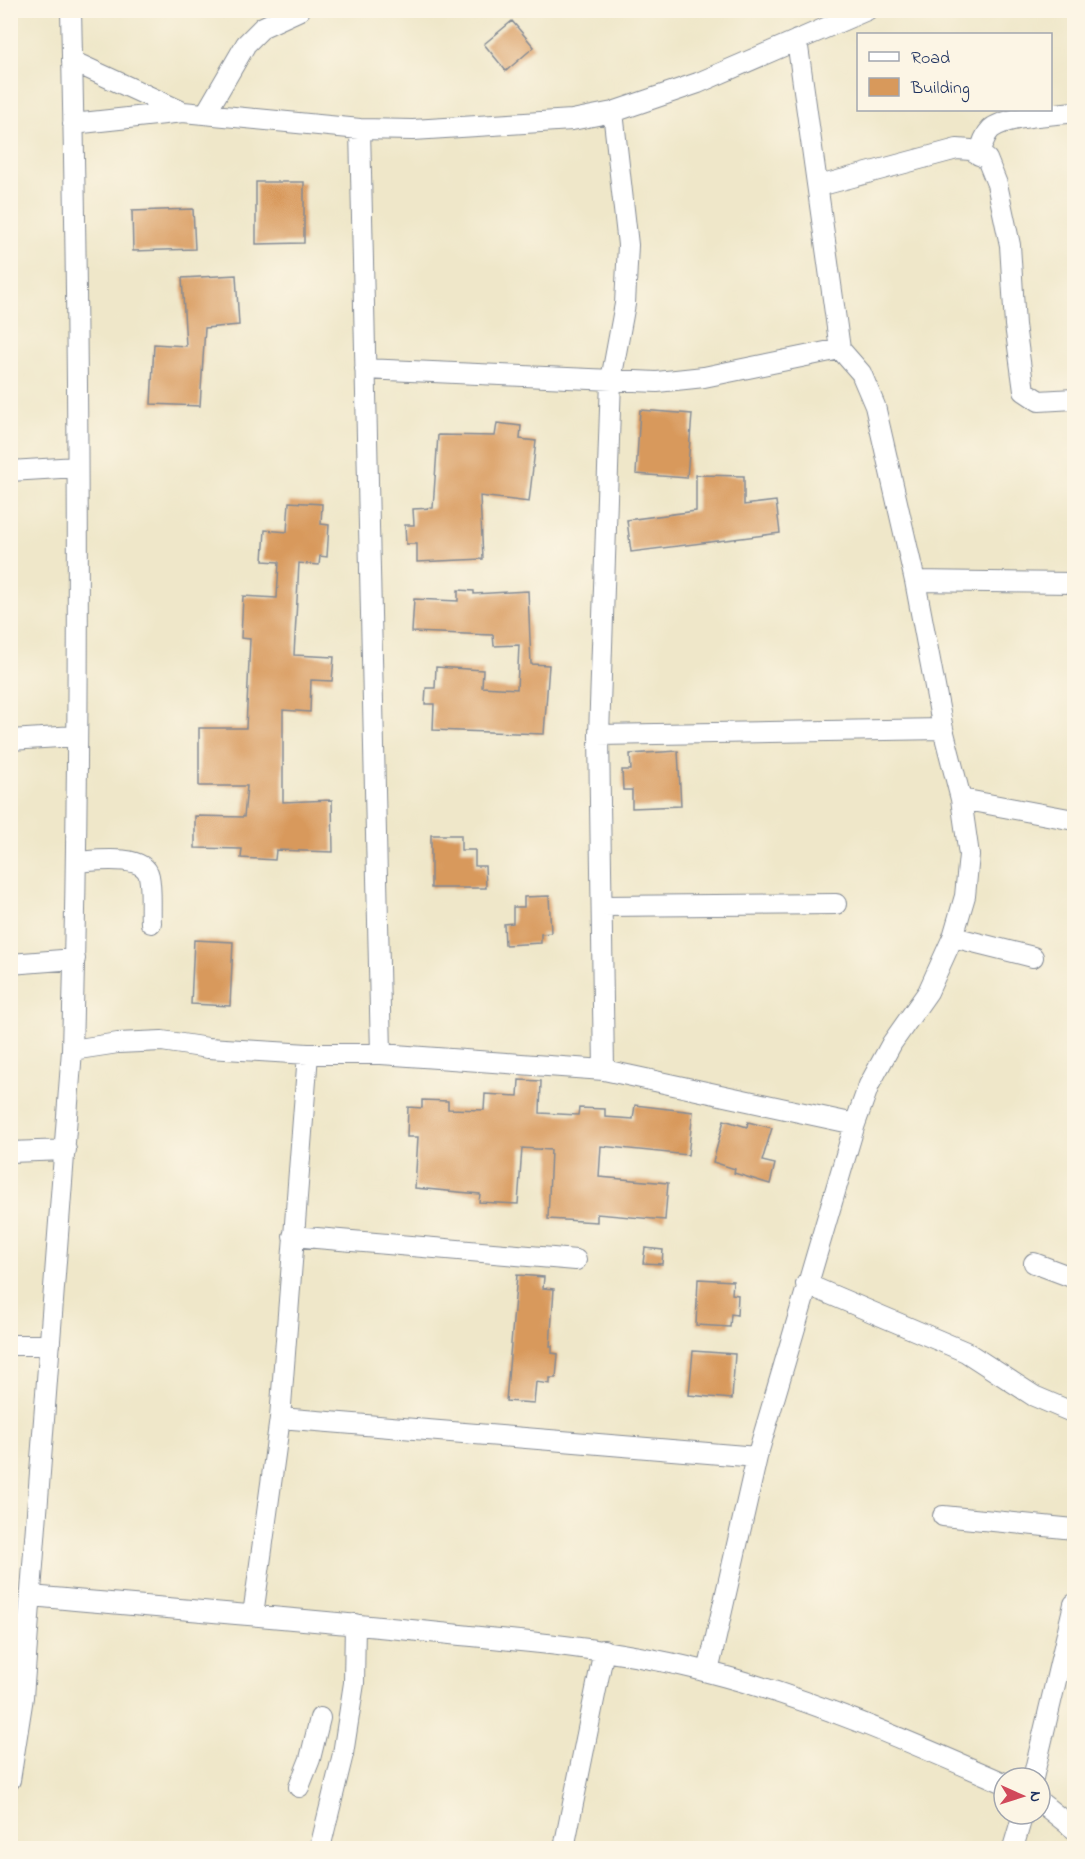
<svg xmlns="http://www.w3.org/2000/svg" width="1085" height="1859" font-family="'Indie Flower',sans-serif">
  <style>
    .building { fill: #d8995b }
    .lines { fill: none; stroke-linecap: round; stroke-linejoin: round }
    .minor-casing { stroke: #858b94; stroke-width: 22 }
    .minor { stroke: #fff; stroke-width: 20 }
  </style>
  <rect width="100%" height="100%" fill="#fcf5e5"/>
  <filter id="ink" filterUnits="userSpaceOnUse"><feTurbulence type="fractalNoise" baseFrequency=".0167" numOctaves="2"/><feDisplacementMap in="SourceGraphic" scale="12" xChannelSelector="R" yChannelSelector="G"/><feConvolveMatrix kernelMatrix="1 2 1 2 8 2 1 2 1" color-interpolation-filters="sRGB"/></filter>
  <filter id="wash" filterUnits="userSpaceOnUse"><feTurbulence type="fractalNoise" baseFrequency=".008" numOctaves="4" result="noise"/><feDisplacementMap in="SourceGraphic" scale="24" xChannelSelector="R" yChannelSelector="G"/><feGaussianBlur stdDeviation="1.35" result="paint"/><feColorMatrix in="noise" values="0 0 0 0 0 0 0 0 0 0 0 0 0 0 0 0 0 1.4 0 .05"/><feComposite in="paint" operator="in"/></filter>
  <g filter="url(#wash)">
    <rect width="100%" height="100%" fill="#efe7c9"/>
    <g id="blocks">
      <!-- building -->
      <path class="building" d="M512 21 534 47 506 71 484 44Z
        M256 182H304V243L256 244Z
        M193 209 195 249 133 251 132 211Z
        M236 275 239 325 205 328 200 406 151 404 154 344 186 346 182 278Z
        M640 410 692 414 687 478 636 474Z
        M497 423 521 426 520 439 536 441 529 502 480 496 483 559 417 562V544H406L405 525H414L413 509 433 508 438 435 495 436Z
        M696 475 744 476V505L776 501 780 533 631 552 627 520 696 511Z
        M289 502 322 504 321 524 329 525 327 557 320 556 319 565 299 563 294 655 334 657 332 681 311 680 310 712 283 710V802L332 800 333 852 276 850 275 860 241 858 242 849 195 848V816L244 817 247 786H199V728H246L250 639 241 638 243 596 277 598 279 562 263 561 265 530 287 532Z
        M458 590 474 591V594L528 591 531 664 549 665 544 734 433 730 434 704H425L426 688H435L436 667 483 670 482 687 517 689 519 645 494 646 493 635 412 632 414 599 458 601Z
        M678 751 681 806 632 808V790H623L622 770H631L630 754Z
        M431 835H461V850H475V866H485L486 888H431Z
        M549 896 551 933 541 934V943L505 945 504 924 513 923V907H524V897Z
        M194 940 233 942 230 1006 191 1004Z
        M519 1080 541 1081 540 1113 578 1115 579 1108 605 1109V1117L633 1119 635 1105 693 1112 688 1155 601 1146 599 1177 668 1183 665 1220 597 1214V1222L548 1219 551 1150 522 1148 518 1204 479 1202 480 1194 415 1188 418 1137H407L408 1107 422 1108V1100L448 1101V1109L484 1110 485 1094 518 1096Z
        M724 1120 747 1127 748 1122 772 1128 762 1161 775 1164 770 1184 734 1173 735 1169 713 1162Z
        M645 1248 663 1250 662 1264 643 1263Z
        M517 1275 544 1277 543 1288 554 1289 550 1346H552V1353L558 1354 556 1378H550V1384L536 1382 534 1403 506 1401Z
        M698 1279 733 1281 732 1294 738 1295 737 1315 731 1314 730 1327 696 1325Z
        M693 1351 735 1354 732 1399 689 1395Z"/>
    </g>
  </g>
  <g filter="url(#ink)">
    <use href="#blocks" fill-opacity="0" stroke="#858b94" stroke-width="1.5"/>
    <g class="lines">
      <defs>
        <path id="minor" d="M72 61 183 112
          M206 113 246 44 263 27 300 10
          M73 124 183 112 360 129 413 130 572 120 613 112 698 83 867 10
          M360 129 381 1054
          M979 155C982 146 984 136 991 129 1006 116 1054 115 1074 112
          M819 186 957 149 971 150 987 159 997 184 1010 245 1015 325 1024 391 1039 401 1074 399
          M365 369 657 382 704 377 840 349
          M10 471 77 467
          M915 581 1074 583
          M599 735 943 729
          M10 740 76 736
          M961 799 1074 820
          M76 862C93 861 144 853 149 876 152 891 150 908 151 923
          M602 906 836 904
          M953 937 1033 957
          M10 964 75 959
          M72 1050 118 1043 162 1041 208 1048 308 1054H381L604 1070 855 1124
          M604 1070 599 735 611 380 625 304 628 245 613 112
          M10 1152 66 1150
          M293 1236 576 1260
          M1034 1263 1074 1278
          M806 1284 966 1352 1034 1396 1074 1413
          M10 1345H50
          M280 1418 757 1457
          M943 1516 1074 1529
          M30 1596C166 1608 303 1619 440 1633 530 1642 620 1649 708 1672 810 1698 908 1741 1004 1783
          M253 1615 280 1418 308 1054
          M708 1672 757 1457 855 1124 869 1085 892 1043 928 992 953 937 965 896 969 855 961 799 943 729 915 581 875 406 861 373 840 349 797 40
          M1033 1778 1074 1604
          M10 1780 23 1697 72 1050C81 704 79 357 71 10
          M299 1787 310 1759 320 1718
          M1040 1802 1074 1829
          M320 1848 343 1754 354 1683 355 1624
          M564 1848 604 1650
          M1013 1848 1023 1814"/>
      </defs>
      <!-- minor casing -->
      <use href="#minor" class="minor-casing"/>
      <!-- minor -->
      <use href="#minor" class="minor"/>
    </g>
  </g>
  <!-- margin -->
  <rect width="1085" height="1859" fill="none" stroke="#fcf5e5" stroke-width="36"/>
  <!-- legend -->
  <rect x="857" y="33" width="195" height="78" fill="#fcf5e5" stroke="#a2a6af" stroke-width="1.5"/>
  <rect x="869" y="52" width="30" height="9" fill="#ffffff" stroke="#a2a6af" stroke-width="1.5"/>
  <text x="911" y="63" font-size="18" fill="#1b2f5e">Road</text>
  <rect x="869" y="78" width="30" height="18" fill="#d8995b" stroke="#a2a6af" stroke-width="1.5"/>
  <text x="911" y="93" font-size="18" fill="#1b2f5e">Building</text>
  <!-- north arrow -->
  <g transform="translate(1022 1796) rotate(93)"><circle r="28" fill="#fcf5e5" stroke="#a2a6af" stroke-width="1.5"/>
  <path d="M0-4.5L10 22L0 15L-10 22Z" fill="#d1495b"/>
  <text y="-9" font-size="16" font-weight="bold" text-anchor="middle" fill="#1b2f5e">N</text>
  </g>
</svg>
